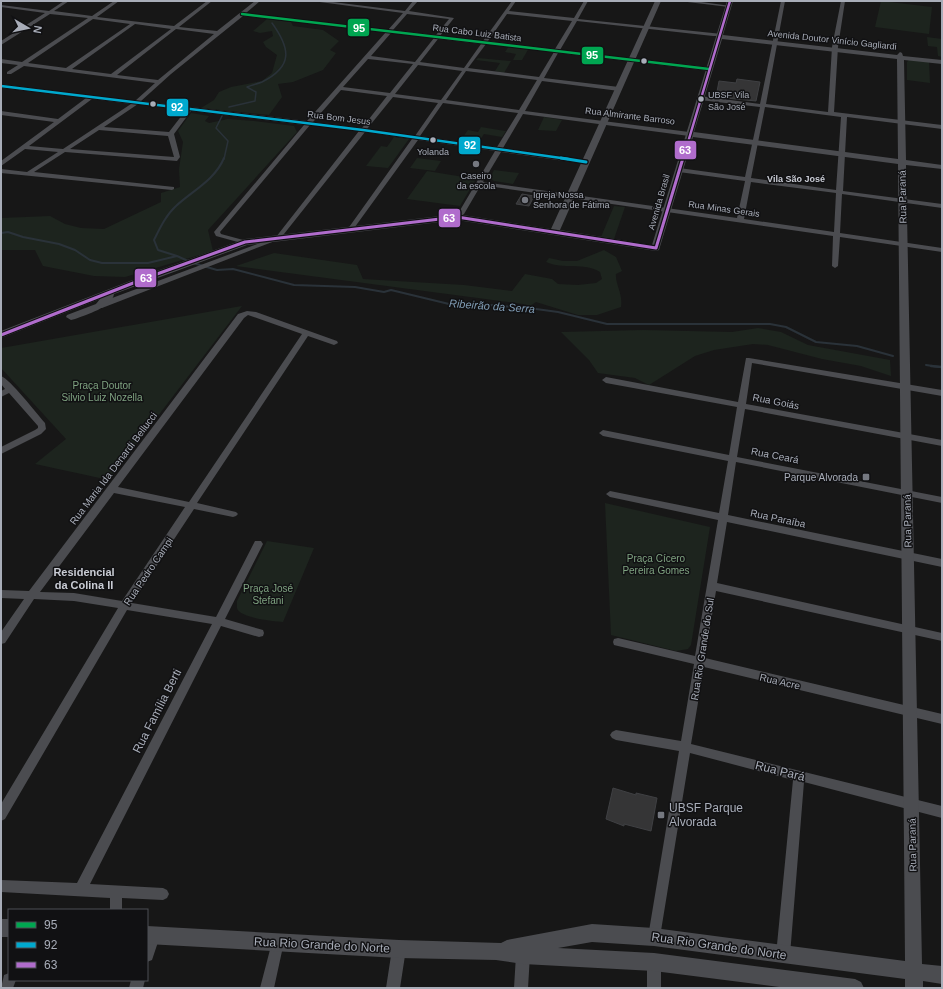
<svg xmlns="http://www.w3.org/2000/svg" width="943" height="989" font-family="Helvetica,sans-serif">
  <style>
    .green { fill: #1d241e }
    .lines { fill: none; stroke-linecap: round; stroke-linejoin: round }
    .stream-far2 { stroke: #2a3239; stroke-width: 1.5 }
    .stream-far1 { stroke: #2a3239; stroke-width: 2 }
    .stream { stroke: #2a3239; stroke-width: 2.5 }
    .building { fill: #353536; stroke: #3f4043 }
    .minor { fill: #4b4c50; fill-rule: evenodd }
    .tertiary { fill: #4b4c50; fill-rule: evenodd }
    .bus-1-casing { stroke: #111113; stroke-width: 4.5 }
    .bus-2-far1-casing { stroke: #111113; stroke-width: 4.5 }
    .bus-2-casing { stroke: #111113; stroke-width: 5.5 }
    .bus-3-far1-casing { stroke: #111113; stroke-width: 4.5 }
    .bus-3-casing { stroke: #111113; stroke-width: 5.5 }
    .bus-1 { stroke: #00a651; stroke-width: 2.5 }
    .bus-2-far1 { stroke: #00a9ce; stroke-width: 2.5 }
    .bus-2 { stroke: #00a9ce; stroke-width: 3 }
    .bus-3-far1 { stroke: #b06ccc; stroke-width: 2.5 }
    .bus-3 { stroke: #b06ccc; stroke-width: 3 }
    .bus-dot { fill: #a8adb8; stroke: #111113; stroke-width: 1.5 }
    .poi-dot { fill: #757880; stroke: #111113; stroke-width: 1.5 }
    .labels { text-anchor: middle; stroke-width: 3; stroke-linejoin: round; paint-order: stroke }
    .far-street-label { font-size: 9px; fill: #a8adb8; stroke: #111113 }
    .bus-label { font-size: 9px; fill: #a8adb8; stroke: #111113; text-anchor: start }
    .far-poi-label { font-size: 9px; fill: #a8adb8; stroke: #111113 }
    .far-neighbourhood-label { font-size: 9px; font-weight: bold; fill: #c9ccd4; stroke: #111113 }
    .street-label { font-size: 10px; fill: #a8adb8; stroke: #111113 }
    .park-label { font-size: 10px; fill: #7fa381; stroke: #111113 }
    .poi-label { font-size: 10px; fill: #a8adb8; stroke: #111113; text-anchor: end }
    .water-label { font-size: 11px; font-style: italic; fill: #7f9bb3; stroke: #111113 }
    .neighbourhood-label { font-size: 11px; font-weight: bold; fill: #c9ccd4; stroke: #111113 }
    .near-street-label { font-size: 12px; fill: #a8adb8; stroke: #111113 }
    .near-poi-label { font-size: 12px; fill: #a8adb8; stroke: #111113; text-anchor: start }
    .line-badge { stroke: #111113; stroke-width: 1.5 }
    .badge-label { font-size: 11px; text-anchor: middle; font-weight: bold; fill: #fff }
  </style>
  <rect width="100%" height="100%" fill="#171717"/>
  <!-- green -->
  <path class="green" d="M881 1 932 7 929 34 875 27Z
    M267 19 291 22 293 26 323 30 339 41 330 50 336 53 323 70 293 82 278 84 282 97 269 115 201 108 214 100 219 92 231 87 262 81 272 73 277 55 266 47 263 42 273 36 272 31 260 33 253 31Z
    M927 37 942 39V57L938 56 937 47 928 46Z
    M509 46 529 48 522 60H513L516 54 505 52Z
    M478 58 511 61 504 73 495 71 500 63 476 60Z
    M909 60 929 62 930 83 907 80V62Z
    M191 113 209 116 205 121 209 123 228 119 254 121 294 126 297 132 208 230 213 251 125 277 94 276 43 266 35 250H1V218L50 216 65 224 81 228 104 229 161 202V193L180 187 179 169 183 142 178 131Z
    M544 117 562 120 556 131 538 130Z
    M481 127 505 131H506L502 137 484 134 478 143 460 141 468 130 478 132Z
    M394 137 409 139 388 168 366 166 381 146 387 147Z
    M417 158 441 161 435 171 410 168Z
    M494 170 519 173 513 184 494 181 490 178Z
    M427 171 476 179 460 206 407 199Z
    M614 206 625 207 614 239 601 237Z
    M604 250 616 257 622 271 616 274C615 284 623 293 621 307L597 315H578L536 302 530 306 523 304 236 266 274 253 357 265 363 279 464 285 512 291 525 274 552 279 558 284 578 285 596 283 602 279 600 272C584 262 563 270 546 262L549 258 563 261H577Z
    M242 306 109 480 35 464 66 439 1 368V348Z
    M758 328 781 332 808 345 890 360 891 376 861 366 822 359 768 345 753 344 714 350 695 356 649 385 635 378 598 373 589 360 561 332 643 330 732 332Z
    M605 503 710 527 691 645 688 649 676 651 611 635Z
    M267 541 314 548 283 622C273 621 239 618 237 608 237 607 237 601 237 601Z"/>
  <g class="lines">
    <!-- stream-far2 -->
    <path class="stream-far2" d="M229 107 255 101 256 92 247 87C252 85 257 84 262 82 294 66 290 48 272 23
      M222 116 216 128 228 141 224 159"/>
    <!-- stream-far1 -->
    <path class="stream-far1" d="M1 233 8 232 23 237 59 244 75 250 90 260 102 263H148L177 256 188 261
      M177 256 158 250 154 240C160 228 166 215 176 206 192 191 215 180 224 158
      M193 263 217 270 233 269 294 285 355 287 384 292 391 290 449 304 478 306 491 305 536 309 558 312 607 324H770L786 327 816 342 857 346 893 356
      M926 365 939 367"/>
    <!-- stream -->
    <path class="stream" d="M931 366 942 367"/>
  </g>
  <!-- building -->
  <path class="building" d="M737 79 760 82 756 101 716 97 719 81 736 83Z
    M522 194 534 196 529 206 516 204Z
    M613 788 636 795V793L657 798 651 831 624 824V826L606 819Z"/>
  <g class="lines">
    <!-- minor -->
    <path class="minor" d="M64 1H69L54 11 92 16 114 1H119L97 17 174 26 207 1H212L179 27 217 31 255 1H260L246 13 388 30 403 13 312 1H325L405 11 413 1H418L409 11 454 18 440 36 483 41 512 1H516L509 11 574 18 584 1H588L578 19 722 34V36H713L577 21 560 50 709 67 712 69 709 71 558 53 544 78 619 87 622 89 619 91 542 81 525 111 689 132 692 134 689 136 523 114 503 148 586 160 589 162 586 164 501 152 483 182 737 218 745 181 679 172 676 170 679 168 745 177 760 107 700 100 697 98 700 96 760 104 781 1H785L766 104 828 112 832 47 841 1H845L838 47 834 112 942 125V129L847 117 843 191 942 204V208L842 194 840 233 942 248V252L840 237 838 266 835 268 832 266 833 236 481 185 464 214 457 219 454 217 459 212 495 151 418 140 352 231 350 232 347 230 412 139 365 132 280 239 102 308H96V304L276 237 359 131 310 125 220 232 221 234 247 241 248 242 245 244 216 236 214 232 304 125 191 111 174 134 180 157 177 161 65 152 34 172 174 187V189L172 190 1 173V169L27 172 58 152 25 149 1 166V161L54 122 1 115V111L58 119 86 98 1 88V84L135 101 155 83 24 66 11 74H7V72L18 65 1 63V59L22 62 88 18 50 14 1 45V41L45 13 1 7V5L49 11ZM407 14 449 19 436 35 393 30ZM507 14 572 21 555 49 488 41ZM243 16 386 32 307 121 141 101 171 74ZM93 19 130 24 66 68 28 63ZM135 24 171 29 111 74 72 69ZM176 29 214 34 158 80 117 75ZM391 33 434 38 415 62 371 56ZM438 39 481 44 464 68 420 62ZM486 44 554 52 539 77 468 68ZM368 59 413 64 390 93 343 87ZM418 65 462 71 441 100 395 94ZM466 71 537 80 519 110 446 100ZM341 90 387 96 362 128 313 122ZM393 97 438 103 415 136 367 129ZM92 99 131 104 63 149 29 146ZM443 103 518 113 497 147 420 136ZM138 104 186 110 169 132 104 127ZM765 107 841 117 836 190 751 178ZM99 130 168 136 174 157 70 149ZM751 182 836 193 834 232 744 219Z
      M679 1H694L731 6 729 7Z
      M247 311 256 312 337 341 338 343 334 345 308 336 197 503 236 512 238 514 236 516 233 517 194 509 132 603 216 617 255 541H261L263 544 225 619 263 630 264 633 263 636 259 637 221 626 90 884 163 888 167 890 169 894 167 898 163 900 122 898V910H110V898L1 892V880L77 883 212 624 127 610 5 819 1 821V804L118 608 74 601 34 599 5 643 1 644V632L24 599 1 598V590L29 591 238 314ZM248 315 302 334 189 502 118 487 244 318ZM114 493 185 507 122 601 74 593 40 592Z
      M746 358H749L942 390V396L752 363 746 404 942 440V446L745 409 737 457 942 497V503L736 462 728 515 942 559V567L727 522 717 583 942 633V641L716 591 705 658 942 714V724L704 667 691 744 942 806V818L804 782 790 955 788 960 783 962 778 960 776 955 793 780 690 753 660 937 659 942 654 943 649 942 648 937 679 751 616 740 612 738 610 735 612 732 616 730 681 741 694 664 618 646 614 645 613 642 614 639 618 638 695 656 718 520 610 497 606 494 610 491 719 513 728 461 603 436 599 433 603 430 729 455 737 407 606 383 602 380 606 377 738 402Z
      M1 376C10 379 37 414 45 423L46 429 41 434 1 454V447L35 430 38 428V426L9 393 1 397V391L5 389 1 384Z
      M154 930 159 931 160 936 152 960 147 962V937L149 931Z
      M278 936 283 937 284 942 274 988H260L272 942 273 937Z
      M399 942 404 944 406 949 400 988H386L392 949 394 944Z
      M523 948 528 950 530 955 528 988H514L516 955 518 950Z
      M654 955 659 957 661 962V988H647V962L649 957Z
      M9 973V980H16L13 988H1L4 975Z
      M131 980H145L143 988H129Z"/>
    <!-- tertiary -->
    <path class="tertiary" d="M655 1H661L560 230 652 245 727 1H733L723 35 897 55 900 52 902 53 903 56 942 60V64L904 60 906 160 942 165V169L906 165 922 964 942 966V984L923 981V988H905V979L654 946 592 942 558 948 654 953 855 979 861 982 864 988H787L654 971 523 964 496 960 399 958 147 944V926L399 940 501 943 507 940 592 924 654 928 905 961 898 164 693 137 659 250 656 251 457 220 247 245 114 294C112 307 86 315 75 319L71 320 66 317 67 315 96 304 100 299 1 338V331L143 276 245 239 457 214 551 229ZM722 39 897 59 898 159 694 132Z
      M1 919H9V937H1Z"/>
    <defs>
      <path id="bus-1" d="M242 14 709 69"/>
      <path id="bus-2-far1" d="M1 86 363 130 568 159"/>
      <path id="bus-2" d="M561 158 586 162"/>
      <path id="bus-3-far1" d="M683 159 730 1"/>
      <path id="bus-3" d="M1 335 146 278 245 242 457 217 656 248 683 158"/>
    </defs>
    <!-- bus-1 casing -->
    <use href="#bus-1" class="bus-1-casing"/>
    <!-- bus-2-far1 casing -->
    <use href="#bus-2-far1" class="bus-2-far1-casing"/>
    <!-- bus-2 casing -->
    <use href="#bus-2" class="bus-2-casing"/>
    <!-- bus-3-far1 casing -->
    <use href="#bus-3-far1" class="bus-3-far1-casing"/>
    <!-- bus-3 casing -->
    <use href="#bus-3" class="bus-3-casing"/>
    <!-- bus-1 -->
    <use href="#bus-1" class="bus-1"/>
    <!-- bus-2-far1 -->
    <use href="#bus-2-far1" class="bus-2-far1"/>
    <!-- bus-2 -->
    <use href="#bus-2" class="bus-2"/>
    <!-- bus-3-far1 -->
    <use href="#bus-3-far1" class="bus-3-far1"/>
    <!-- bus-3 -->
    <use href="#bus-3" class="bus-3"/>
  </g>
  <!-- markers -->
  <g class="bus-dot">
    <circle cx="644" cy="61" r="3.5"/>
    <circle cx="701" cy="99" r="3.5"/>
    <circle cx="153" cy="104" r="3.5"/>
    <circle cx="433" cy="140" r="3.5"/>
  </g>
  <g class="poi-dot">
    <circle cx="476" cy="164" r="4"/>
    <circle cx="525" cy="200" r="4"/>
    <rect x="862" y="473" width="8" height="8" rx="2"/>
    <rect x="657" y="811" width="8" height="8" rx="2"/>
  </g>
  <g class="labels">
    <!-- far-street labels -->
    <g class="far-street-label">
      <text transform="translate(477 33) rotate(7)" y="3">Rua Cabo Luiz Batista</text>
      <text transform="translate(832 40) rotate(6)" y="3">Avenida Doutor Vinício Gagliardi</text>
      <text transform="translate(630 116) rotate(7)" y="3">Rua Almirante Barroso</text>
      <text transform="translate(339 118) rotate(7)" y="3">Rua Bom Jesus</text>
      <text transform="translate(659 202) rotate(-74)" y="3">Avenida Brasil</text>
      <text transform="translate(724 209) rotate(8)" y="3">Rua Minas Gerais</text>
    </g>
    <!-- bus labels -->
    <g class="bus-label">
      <text x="708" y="98">UBSF Vila<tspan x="708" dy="12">São José</tspan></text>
      <text x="433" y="155" text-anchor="middle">Yolanda</text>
    </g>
    <!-- far-poi labels -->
    <g class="far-poi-label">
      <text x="476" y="179">Caseiro<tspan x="476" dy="10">da escola</tspan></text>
      <text x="533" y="198" text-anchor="start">Igreja Nossa<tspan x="533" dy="10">Senhora de Fátima</tspan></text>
    </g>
    <!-- far-neighbourhood labels -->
    <g class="far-neighbourhood-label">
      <text x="796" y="182">Vila São José</text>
    </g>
    <!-- street labels -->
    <g class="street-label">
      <text transform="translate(902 197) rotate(-91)" y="4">Rua Paraná</text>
      <text transform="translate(776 401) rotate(11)" y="4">Rua Goiás</text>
      <text transform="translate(775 455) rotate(11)" y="4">Rua Ceará</text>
      <text transform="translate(113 468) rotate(-53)" y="4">Rua Maria Ida Denardi Bellucci</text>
      <text transform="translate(778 518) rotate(12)" y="4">Rua Paraíba</text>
      <text transform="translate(907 521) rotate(-91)" y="4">Rua Paraná</text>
      <text transform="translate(148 571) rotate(-56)" y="4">Rua Pedro Campi</text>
      <text transform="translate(702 649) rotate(-81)" y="4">Rua Rio Grande do Sul</text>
      <text transform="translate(780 681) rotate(13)" y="4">Rua Acre</text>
      <text transform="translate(912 845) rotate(-91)" y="4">Rua Paraná</text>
    </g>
    <!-- park labels -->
    <g class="park-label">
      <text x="102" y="389">Praça Doutor<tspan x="102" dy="12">Silvio Luiz Nozella</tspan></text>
      <text x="656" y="562">Praça Cícero<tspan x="656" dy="12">Pereira Gomes</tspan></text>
      <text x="268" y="592">Praça José<tspan x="268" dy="12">Stefani</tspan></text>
    </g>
    <!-- poi labels -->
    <g class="poi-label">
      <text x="858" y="481">Parque Alvorada</text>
    </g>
    <!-- water labels -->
    <g class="water-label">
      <text transform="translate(492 306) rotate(4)" y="4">Ribeirão da Serra</text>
    </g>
    <!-- neighbourhood labels -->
    <g class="neighbourhood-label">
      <text x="84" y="576">Residencial<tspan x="84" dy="13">da Colina II</tspan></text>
    </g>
    <!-- near-street labels -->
    <g class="near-street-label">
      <text transform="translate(157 711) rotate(-63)" y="4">Rua Família Berti</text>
      <text transform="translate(780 771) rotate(14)" y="4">Rua Pará</text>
      <text transform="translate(322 945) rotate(3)" y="4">Rua Rio Grande do Norte</text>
      <text transform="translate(719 946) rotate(8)" y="4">Rua Rio Grande do Norte</text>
    </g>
    <!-- near-poi labels -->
    <g class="near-poi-label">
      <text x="669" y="812">UBSF Parque<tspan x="669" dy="14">Alvorada</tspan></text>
    </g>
  </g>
  <g class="line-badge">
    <rect x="347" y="18" width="23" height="19" rx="4" fill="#00a651"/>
    <rect x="581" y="46" width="23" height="19" rx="4" fill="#00a651"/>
    <rect x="166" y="98" width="23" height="19" rx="4" fill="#00a9ce"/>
    <rect x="458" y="136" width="23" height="19" rx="4" fill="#00a9ce"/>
    <rect x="674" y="140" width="23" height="20" rx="4" fill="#b06ccc"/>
    <rect x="438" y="208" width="23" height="20" rx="4" fill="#b06ccc"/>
    <rect x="134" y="268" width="23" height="20" rx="4" fill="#b06ccc"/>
  </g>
  <g class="badge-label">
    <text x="359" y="32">95</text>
    <text x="592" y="59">95</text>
    <text x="177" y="111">92</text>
    <text x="470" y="149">92</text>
    <text x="685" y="154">63</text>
    <text x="449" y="222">63</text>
    <text x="146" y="282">63</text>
  </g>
  <!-- border -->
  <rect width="943" height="989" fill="none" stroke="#a8adb8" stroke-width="4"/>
  <!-- legend -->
  <rect x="8" y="909" width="140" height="72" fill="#111113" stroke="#4d4f55"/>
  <rect x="16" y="922" width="20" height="6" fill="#00a651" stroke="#4d4f55"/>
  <text x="44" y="929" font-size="12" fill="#a8adb8">95</text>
  <rect x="16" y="942" width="20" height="6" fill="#00a9ce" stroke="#4d4f55"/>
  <text x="44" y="949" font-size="12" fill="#a8adb8">92</text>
  <rect x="16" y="962" width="20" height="6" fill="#b06ccc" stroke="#4d4f55"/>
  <text x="44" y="969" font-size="12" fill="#a8adb8">63</text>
  <!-- north arrow -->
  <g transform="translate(28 28) rotate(99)" stroke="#111113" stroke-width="3" paint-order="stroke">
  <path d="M0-3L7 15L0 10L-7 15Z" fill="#a8adb8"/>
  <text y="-6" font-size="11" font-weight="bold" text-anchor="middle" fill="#a8adb8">N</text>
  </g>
</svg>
